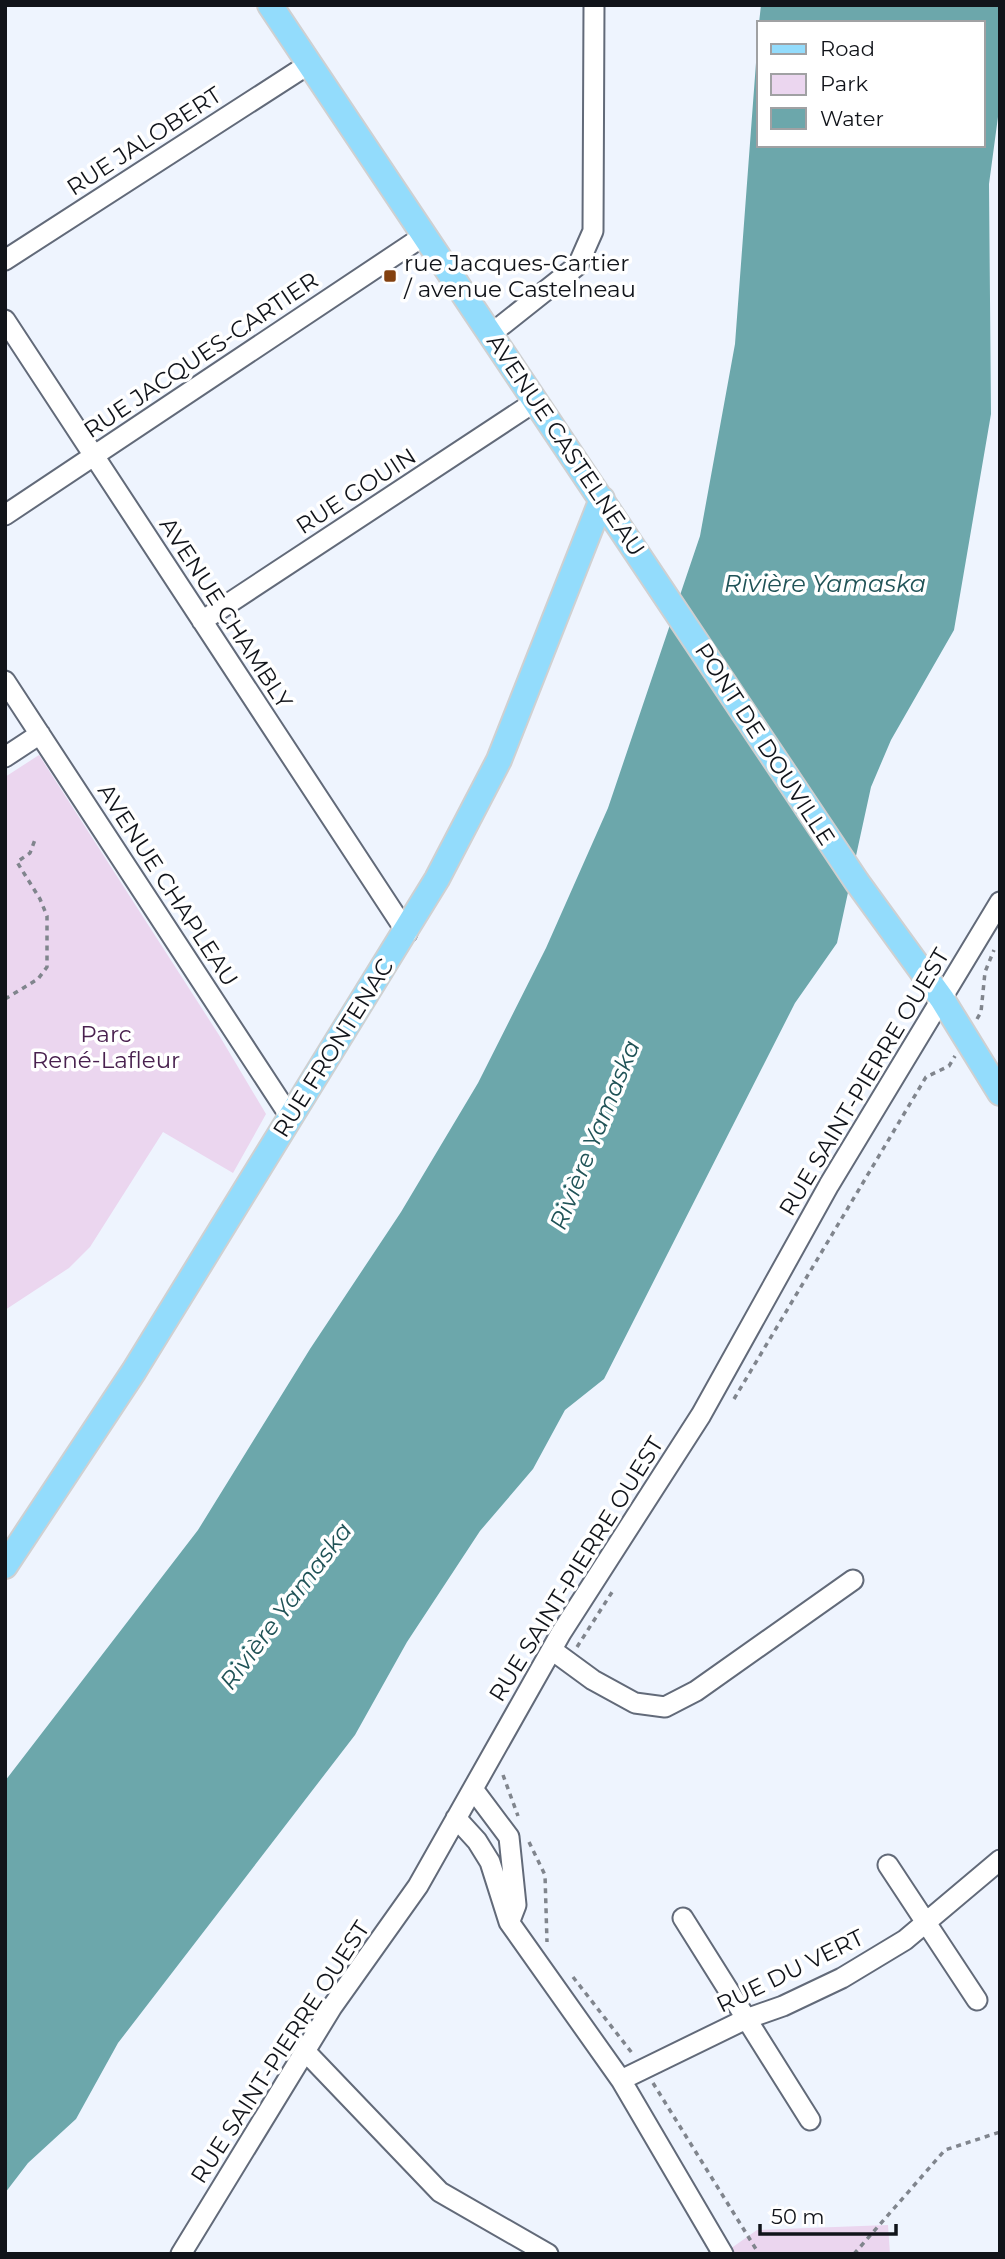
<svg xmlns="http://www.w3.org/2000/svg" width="1005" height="2259" font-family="Montserrat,sans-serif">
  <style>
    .green { fill: #ebd6ef }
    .water { fill: #6ca7ab }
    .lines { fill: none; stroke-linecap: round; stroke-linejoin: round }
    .minor-casing { stroke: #626a79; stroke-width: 23 }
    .major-casing { stroke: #cfd0d1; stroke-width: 28 }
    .path { stroke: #80858d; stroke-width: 3.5; stroke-dasharray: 5 5; stroke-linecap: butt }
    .minor { stroke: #fff; stroke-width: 19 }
    .major { stroke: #93dcfc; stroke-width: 24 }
    .poi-dot { fill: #834110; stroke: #fff; stroke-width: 2.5 }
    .labels { text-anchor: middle; stroke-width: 7; stroke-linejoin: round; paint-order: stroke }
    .street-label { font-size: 23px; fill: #11141a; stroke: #fff }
    .poi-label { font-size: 23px; fill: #11141a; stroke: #fff; text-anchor: start }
    .park-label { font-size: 23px; fill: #49214f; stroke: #fff }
    .water-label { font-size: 24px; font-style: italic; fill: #205357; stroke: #fff }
  </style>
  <rect width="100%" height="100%" fill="#eef4fe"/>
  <!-- green -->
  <path class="green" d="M39 755 219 1035 266 1114 233 1173 163 1132 90 1247 69 1268 5 1310V777Z
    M888 2225 890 2254H733L730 2249 757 2230Z"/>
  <!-- water -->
  <path class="water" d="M761 5H1000V102L989 184 991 414 954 630 891 740 871 787 837 943 795 1003 604 1379 565 1410 533 1469 480 1531 407 1642 355 1735 118 2043 76 2119 28 2163 5 2193V1781L198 1530 310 1349 401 1212 478 1083 546 948 608 808 700 536 735 344 758 36V145H982V23H759Z"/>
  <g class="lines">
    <defs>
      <path id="minor" d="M5 260 309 64
        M5 320 407 933
        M491 334 578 265 593 231 594 5
        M5 515 425 235
        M202 621 536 401
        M5 681 289 1115
        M5 757 40 734
        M552 1650 593 1680 635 1703 665 1707 696 1691 853 1580
        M473 1789 509 1837 516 1905 511 1918
        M456 1818 477 1841 490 1862 509 1922 621 2080 723 2254
        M888 1865 977 2000
        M683 1918 810 2120
        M305 2051 440 2192 548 2254
        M621 2080 746 2019 783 2006 842 1978 905 1940 1000 1860
        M181 2254 332 2007 418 1886 561 1633 701 1415 829 1185 1000 902"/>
      <path id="major" d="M270 5 857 882 942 999 1000 1093
        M5 1566 134 1371 437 879 499 760 602 499"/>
    </defs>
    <!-- minor casing -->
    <use href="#minor" class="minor-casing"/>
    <!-- major casing -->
    <use href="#major" class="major-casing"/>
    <!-- path -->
    <path class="path" d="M5 999 38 979 47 967V916L40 899 17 862 30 853 36 837
      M977 1019 981 1012 985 972 994 950
      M734 1399 926 1077 949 1066 955 1056
      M577 1647 614 1589
      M503 1775 518 1816
      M529 1842 545 1875 547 1942
      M573 1977 632 2053
      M653 2083 759 2254
      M854 2254 945 2150 1000 2132"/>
    <!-- minor -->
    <use href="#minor" class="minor"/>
    <!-- major -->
    <use href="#major" class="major"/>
  </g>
  <!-- markers -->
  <rect class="poi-dot" x="383" y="269" width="14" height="14" rx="3.5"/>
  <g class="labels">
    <!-- street labels -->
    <g class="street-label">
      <text transform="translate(144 141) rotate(-33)" y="8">RUE JALOBERT</text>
      <text transform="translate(201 355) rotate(-34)" y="8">RUE JACQUES-CARTIER</text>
      <text transform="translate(566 445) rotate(56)" y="8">AVENUE CASTELNEAU</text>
      <text transform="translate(356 491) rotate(-33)" y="8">RUE GOUIN</text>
      <text transform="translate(226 613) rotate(57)" y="8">AVENUE CHAMBLY</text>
      <text transform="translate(765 744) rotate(57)" y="8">PONT DE DOUVILLE</text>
      <text transform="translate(168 885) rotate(57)" y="8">AVENUE CHAPLEAU</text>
      <text transform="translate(333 1048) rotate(-58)" y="8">RUE FRONTENAC</text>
      <text transform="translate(864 1082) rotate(-59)" y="8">RUE SAINT-PIERRE OUEST</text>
      <text transform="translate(576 1569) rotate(-58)" y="8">RUE SAINT-PIERRE OUEST</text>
      <text transform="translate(790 1971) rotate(-26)" y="8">RUE DU VERT</text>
      <text transform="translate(280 2052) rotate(-57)" y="8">RUE SAINT-PIERRE OUEST</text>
    </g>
    <!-- poi labels -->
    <g class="poi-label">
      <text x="404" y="271">rue Jacques-Cartier<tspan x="404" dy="26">/ avenue Castelneau</tspan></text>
    </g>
    <!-- park labels -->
    <g class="park-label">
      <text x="106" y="1042">Parc<tspan x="106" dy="26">René-Lafleur</tspan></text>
    </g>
    <!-- water labels -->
    <g class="water-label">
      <text x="825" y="592">Rivière Yamaska</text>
      <text transform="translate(595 1135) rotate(-68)" y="8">Rivière Yamaska</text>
      <text transform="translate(286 1606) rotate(-53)" y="8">Rivière Yamaska</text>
    </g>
  </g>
  <!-- border -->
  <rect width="1005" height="2259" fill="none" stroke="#11141a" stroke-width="14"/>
  <!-- legend -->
  <rect x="757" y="21" width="228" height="126" fill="#ffffff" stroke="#a0a1a3" stroke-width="2"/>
  <rect x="771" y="44" width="35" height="10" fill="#93dcfc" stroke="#a0a1a3" stroke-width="2"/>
  <text x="820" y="56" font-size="21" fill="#11141a">Road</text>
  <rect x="771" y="74" width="35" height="21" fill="#ebd6ef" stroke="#a0a1a3" stroke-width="2"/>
  <text x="820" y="91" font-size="21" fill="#11141a">Park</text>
  <rect x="771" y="108" width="35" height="21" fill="#6ca7ab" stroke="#a0a1a3" stroke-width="2"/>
  <text x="820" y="126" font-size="21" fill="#11141a">Water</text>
  <!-- scale -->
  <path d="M760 2224v10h136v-10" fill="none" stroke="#11141a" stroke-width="3.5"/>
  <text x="771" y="2224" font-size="21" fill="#11141a" stroke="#ffffff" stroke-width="5" paint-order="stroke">50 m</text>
</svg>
